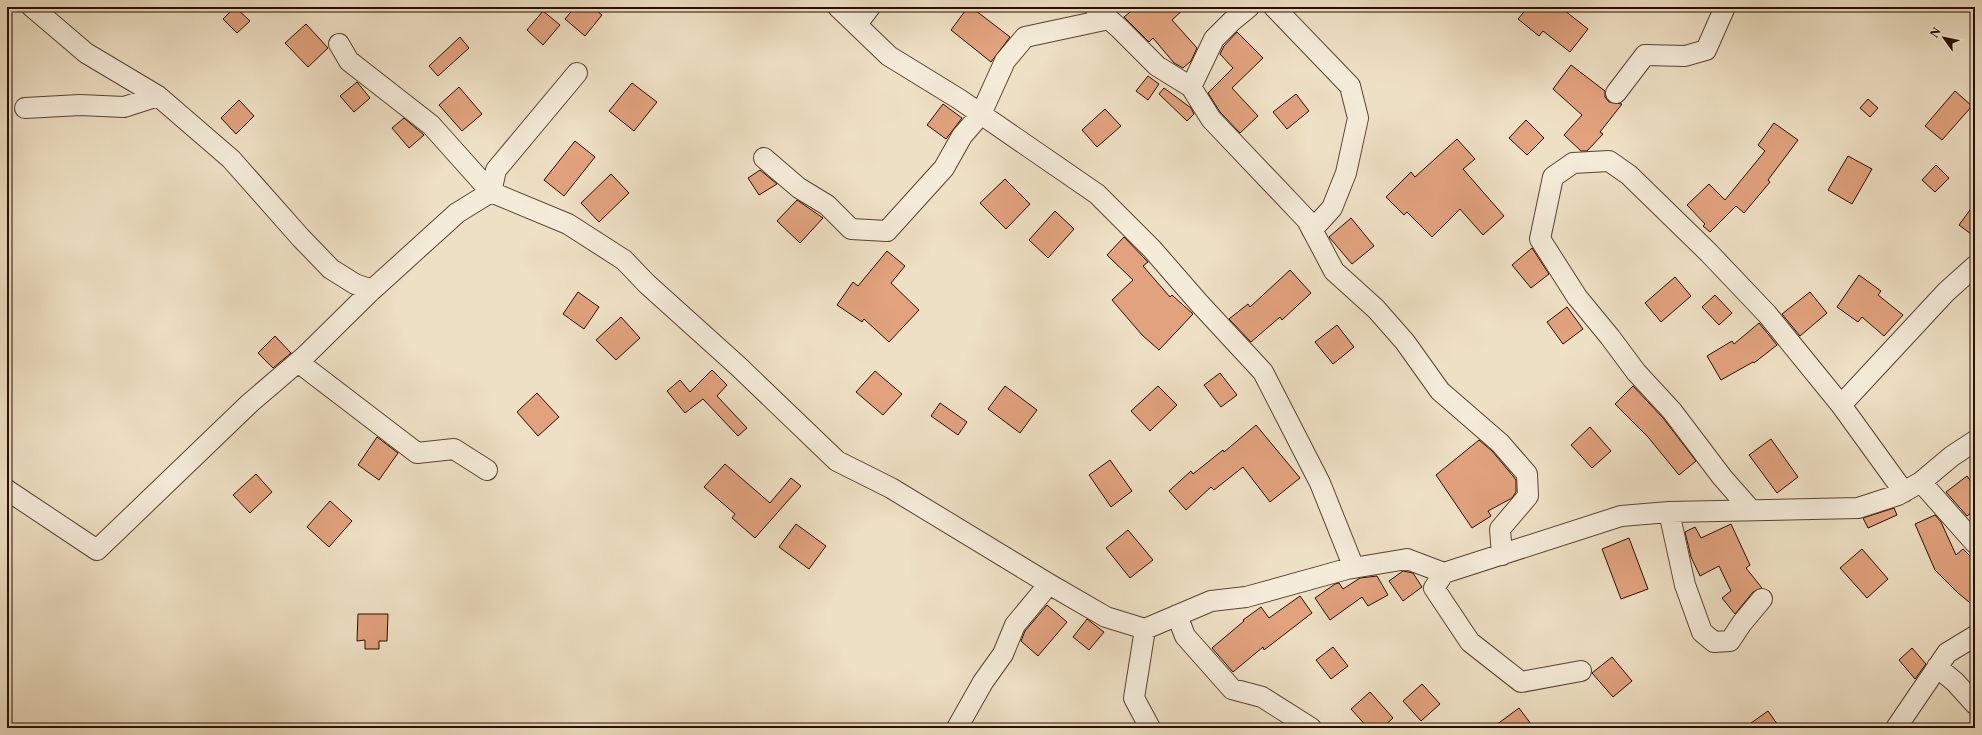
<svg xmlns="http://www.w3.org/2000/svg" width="1982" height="735" font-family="'Libre Caslon Text',serif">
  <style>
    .building { fill: #e1a27d; stroke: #270f00 }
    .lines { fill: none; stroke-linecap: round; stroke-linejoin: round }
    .minor-casing { stroke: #594331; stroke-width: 22 }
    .minor { stroke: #f4ebd9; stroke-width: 20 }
  </style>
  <rect width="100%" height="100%" fill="#eee0c4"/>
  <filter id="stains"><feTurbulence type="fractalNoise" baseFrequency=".005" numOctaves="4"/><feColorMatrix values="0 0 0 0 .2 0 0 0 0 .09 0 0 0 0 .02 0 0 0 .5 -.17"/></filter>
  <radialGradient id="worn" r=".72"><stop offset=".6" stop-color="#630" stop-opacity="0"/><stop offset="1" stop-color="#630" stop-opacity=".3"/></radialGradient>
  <!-- building -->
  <path class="building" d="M235 7 250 21 237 33 223 19Z
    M575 7H592L602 15 585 36 565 19Z
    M968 7H971L1010 37 991 62 951 30Z
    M1136 7H1186L1172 20 1197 48 1191 61 1183 68 1174 63 1153 38 1149 42 1124 17Z
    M1528 7H1560L1588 29 1570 52 1543 31 1539 36 1518 19Z
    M543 11 560 25 543 45 527 30Z
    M306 24 328 48 308 67 285 43Z
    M1237 32 1263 58 1232 88 1258 116 1240 133 1220 112 1208 93 1233 68 1220 54 1224 46Z
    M460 37 469 48 438 76 429 66Z
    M1571 65 1605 91V97L1609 102 1622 104 1600 132 1603 134 1587 151H1581L1564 135 1582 115 1553 89Z
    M1148 76 1159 84 1148 100 1136 91Z
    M357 82 370 98 354 112 340 96Z
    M632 83 657 102 634 131 609 111Z
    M459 87 482 114 462 131 439 105Z
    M1164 88 1191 108 1194 114 1187 121 1159 94Z
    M1955 91 1972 106 1942 140 1925 126Z
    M1296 94 1309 111 1287 129 1273 112Z
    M1868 99 1878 108 1870 117 1860 108Z
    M239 100 254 116 236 134 221 118Z
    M943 104 962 118 946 139 927 125Z
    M1105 109 1121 126 1097 147 1082 130Z
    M404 118 424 135 409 148 392 128Z
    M1526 120 1544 138 1527 155 1509 138Z
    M1774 123 1798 140 1768 180 1770 182 1744 213 1736 206 1710 232 1703 226 1705 224 1687 205 1709 184 1725 200 1765 151 1758 145Z
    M1457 139 1475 159 1463 169 1504 216 1483 235 1460 209 1432 237 1407 212 1404 215 1386 197 1411 172 1415 177Z
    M575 141 595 157 564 196 544 180Z
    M1848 156 1872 169 1852 204 1828 190Z
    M1936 165 1949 178 1935 192 1922 180Z
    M760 170 777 184 759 195 748 178Z
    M611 174 629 193 599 222 581 203Z
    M1005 179 1030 204 1006 229 980 203Z
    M797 200 823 218 800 243 777 221Z
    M1975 203V237L1959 225Z
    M1055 211 1074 229 1048 258 1029 240Z
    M1351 218 1374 246 1352 264 1329 237Z
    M1124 237 1148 262 1143 266 1170 297 1172 295 1193 314 1159 350 1142 335 1112 300 1133 280 1107 255Z
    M1532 248 1549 274 1531 288 1512 265Z
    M887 251 905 266 891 283 919 310 889 342 864 319 862 322 837 305 853 282 858 286Z
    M1290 270 1311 293 1282 320 1280 317 1251 342 1229 319 1248 304 1250 307Z
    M1859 275 1881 291 1878 295 1903 315 1884 336 1862 317 1858 322 1837 307Z
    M1675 277 1691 296 1661 322 1645 303Z
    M578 292 599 307 584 329 563 314Z
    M1810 292 1827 313 1800 336 1782 314Z
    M1715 295 1732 313 1719 325 1702 307Z
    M1567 307 1583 329 1563 344 1547 322Z
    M621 317 640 338 616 360 596 340Z
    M1759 323 1777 345 1754 363 1753 362 1721 380 1707 356 1732 341 1734 344Z
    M1337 325 1354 347 1333 364 1315 342Z
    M275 336 291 353 273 368 258 353Z
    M712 370 727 385 717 396 747 428 738 436 703 399 685 413 667 391 680 380 690 392Z
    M875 371 902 394 883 415 856 392Z
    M1220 373 1237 395 1221 407 1204 385Z
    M1005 386 1037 410 1020 433 988 409Z
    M1158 386 1177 405 1150 431 1131 411Z
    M1633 386 1663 418 1696 461 1679 475 1648 437 1615 404Z
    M537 393 559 417 538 436 517 412Z
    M940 403 967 422 958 435 931 416Z
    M1256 425 1300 478 1270 502 1243 467 1214 490 1211 487 1186 510 1169 491 1191 471 1193 474 1223 450 1224 452Z
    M1590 427 1611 451 1592 468 1571 445Z
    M377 437 398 453 379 480 358 465Z
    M1771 439 1798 477 1777 493 1749 455Z
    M1479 440 1492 451 1513 476 1516 480V492L1512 498 1488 511 1491 516 1472 528 1436 475Z
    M1110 460 1132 491 1111 507 1089 475Z
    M725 464 770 503 791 478 801 486 755 538 732 518 735 514 704 487Z
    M256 474 272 492 250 513 233 495Z
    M1967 476 1975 487V510L1967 516 1946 492Z
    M330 501 352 521 329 547 307 527Z
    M1894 508 1897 515 1868 528 1863 518Z
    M1935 515 1941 522 1956 555 1963 549 1975 561V607L1958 593 1935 570 1915 524Z
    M796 524 826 546 809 569 779 547Z
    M1731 524 1750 565 1746 568 1762 588 1753 592 1735 614 1722 598 1731 591 1719 566 1700 576 1691 557 1685 532 1695 527 1701 538Z
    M1128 530 1153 560 1130 578 1106 548Z
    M1629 538 1648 589 1621 599 1602 549Z
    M1862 549 1888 579 1867 598 1840 568Z
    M1403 571 1413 573 1422 587 1403 601 1389 581Z
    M1377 576 1388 595 1368 606 1362 597 1330 620 1315 598 1335 584 1339 583 1343 589 1360 578Z
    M1300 596 1312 613 1264 650 1263 647 1233 672 1212 648 1244 621 1243 620 1261 607 1269 618Z
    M1047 605 1067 622 1038 656 1021 641 1025 631Z
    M358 614H388L387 641H379V649H365V640L357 641Z
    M1087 619 1104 632 1089 650 1073 637Z
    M1333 647 1348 666 1331 679 1316 660Z
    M1912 648 1926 664 1915 679 1899 660Z
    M1612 657 1632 681 1613 697 1592 673Z
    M1422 684 1440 704 1421 721 1403 701Z
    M1370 692 1393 718 1382 728H1368L1351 709Z
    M1519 708 1534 728H1492Z
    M1768 711 1780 728H1744Z"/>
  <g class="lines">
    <defs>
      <path id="minor" d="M32 7 86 53 158 96 231 159 301 238 331 269 355 284 372 290
        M838 7 889 56 959 99 1097 194 1152 249 1199 303 1263 372 1320 483 1354 568
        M1095 7 1119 28 1157 66 1191 87
        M1249 7 1232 21 1214 39 1191 87 1211 119 1307 220 1334 271 1376 309 1405 342 1440 391 1500 443 1527 474 1528 496 1500 529 1502 555
        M1274 7 1350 86 1358 118 1346 173 1332 208 1312 230
        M857 24 870 7
        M339 44 349 61 431 125 491 192 568 224 624 260 647 284 738 366 837 461 891 488 1049 584 1106 617 1145 629 1211 601 1246 597 1347 569 1407 559 1444 573 1621 516 1669 512 1858 508 1898 495 1921 482 1952 456 1975 441
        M1616 93 1645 55 1685 56 1706 50 1725 7
        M25 108 80 105 124 107 158 96
        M764 158 799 188 827 205 851 229 887 231 944 168 962 136 981 114 1005 61 1025 37 1109 19
        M298 362 417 453 454 449 487 470
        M1841 405 1946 292 1975 266
        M1921 482 1975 543
        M7 490 97 550 250 403 305 356 372 290 457 213 491 192 496 170 577 73
        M1751 510 1722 477 1672 411 1636 372 1610 337 1577 297 1540 239 1553 177 1573 163 1609 161 1629 175 1709 253 1767 314 1841 405 1904 492
        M1669 512 1685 585 1702 632 1714 642 1730 641 1742 623 1762 599
        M1444 573 1434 588 1470 642 1521 682 1581 671
        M1177 615 1185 636 1232 689 1262 697 1311 728
        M1145 629 1134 698 1150 728
        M1937 667 1955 682 1975 704
        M957 728 983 682 1003 654 1015 625 1049 584
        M1896 728 1947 653 1975 636"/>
    </defs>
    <!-- minor casing -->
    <use href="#minor" class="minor-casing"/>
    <!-- minor -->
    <use href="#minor" class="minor"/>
  </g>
  <!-- margin -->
  <rect width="1982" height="735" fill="none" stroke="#eee0c4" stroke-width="24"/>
  <rect x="8" y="8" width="1966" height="719" fill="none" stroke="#270f00" stroke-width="2"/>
  <rect x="12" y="12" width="1958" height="711" fill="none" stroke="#270f00"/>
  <!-- north arrow -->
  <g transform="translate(1944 38) rotate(303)" stroke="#f4ebd9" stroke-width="3" paint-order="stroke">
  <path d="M0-3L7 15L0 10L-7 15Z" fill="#270f00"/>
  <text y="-6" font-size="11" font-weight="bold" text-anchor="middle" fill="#270f00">N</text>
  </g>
  <rect width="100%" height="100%" filter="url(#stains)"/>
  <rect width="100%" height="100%" fill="url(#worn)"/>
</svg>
